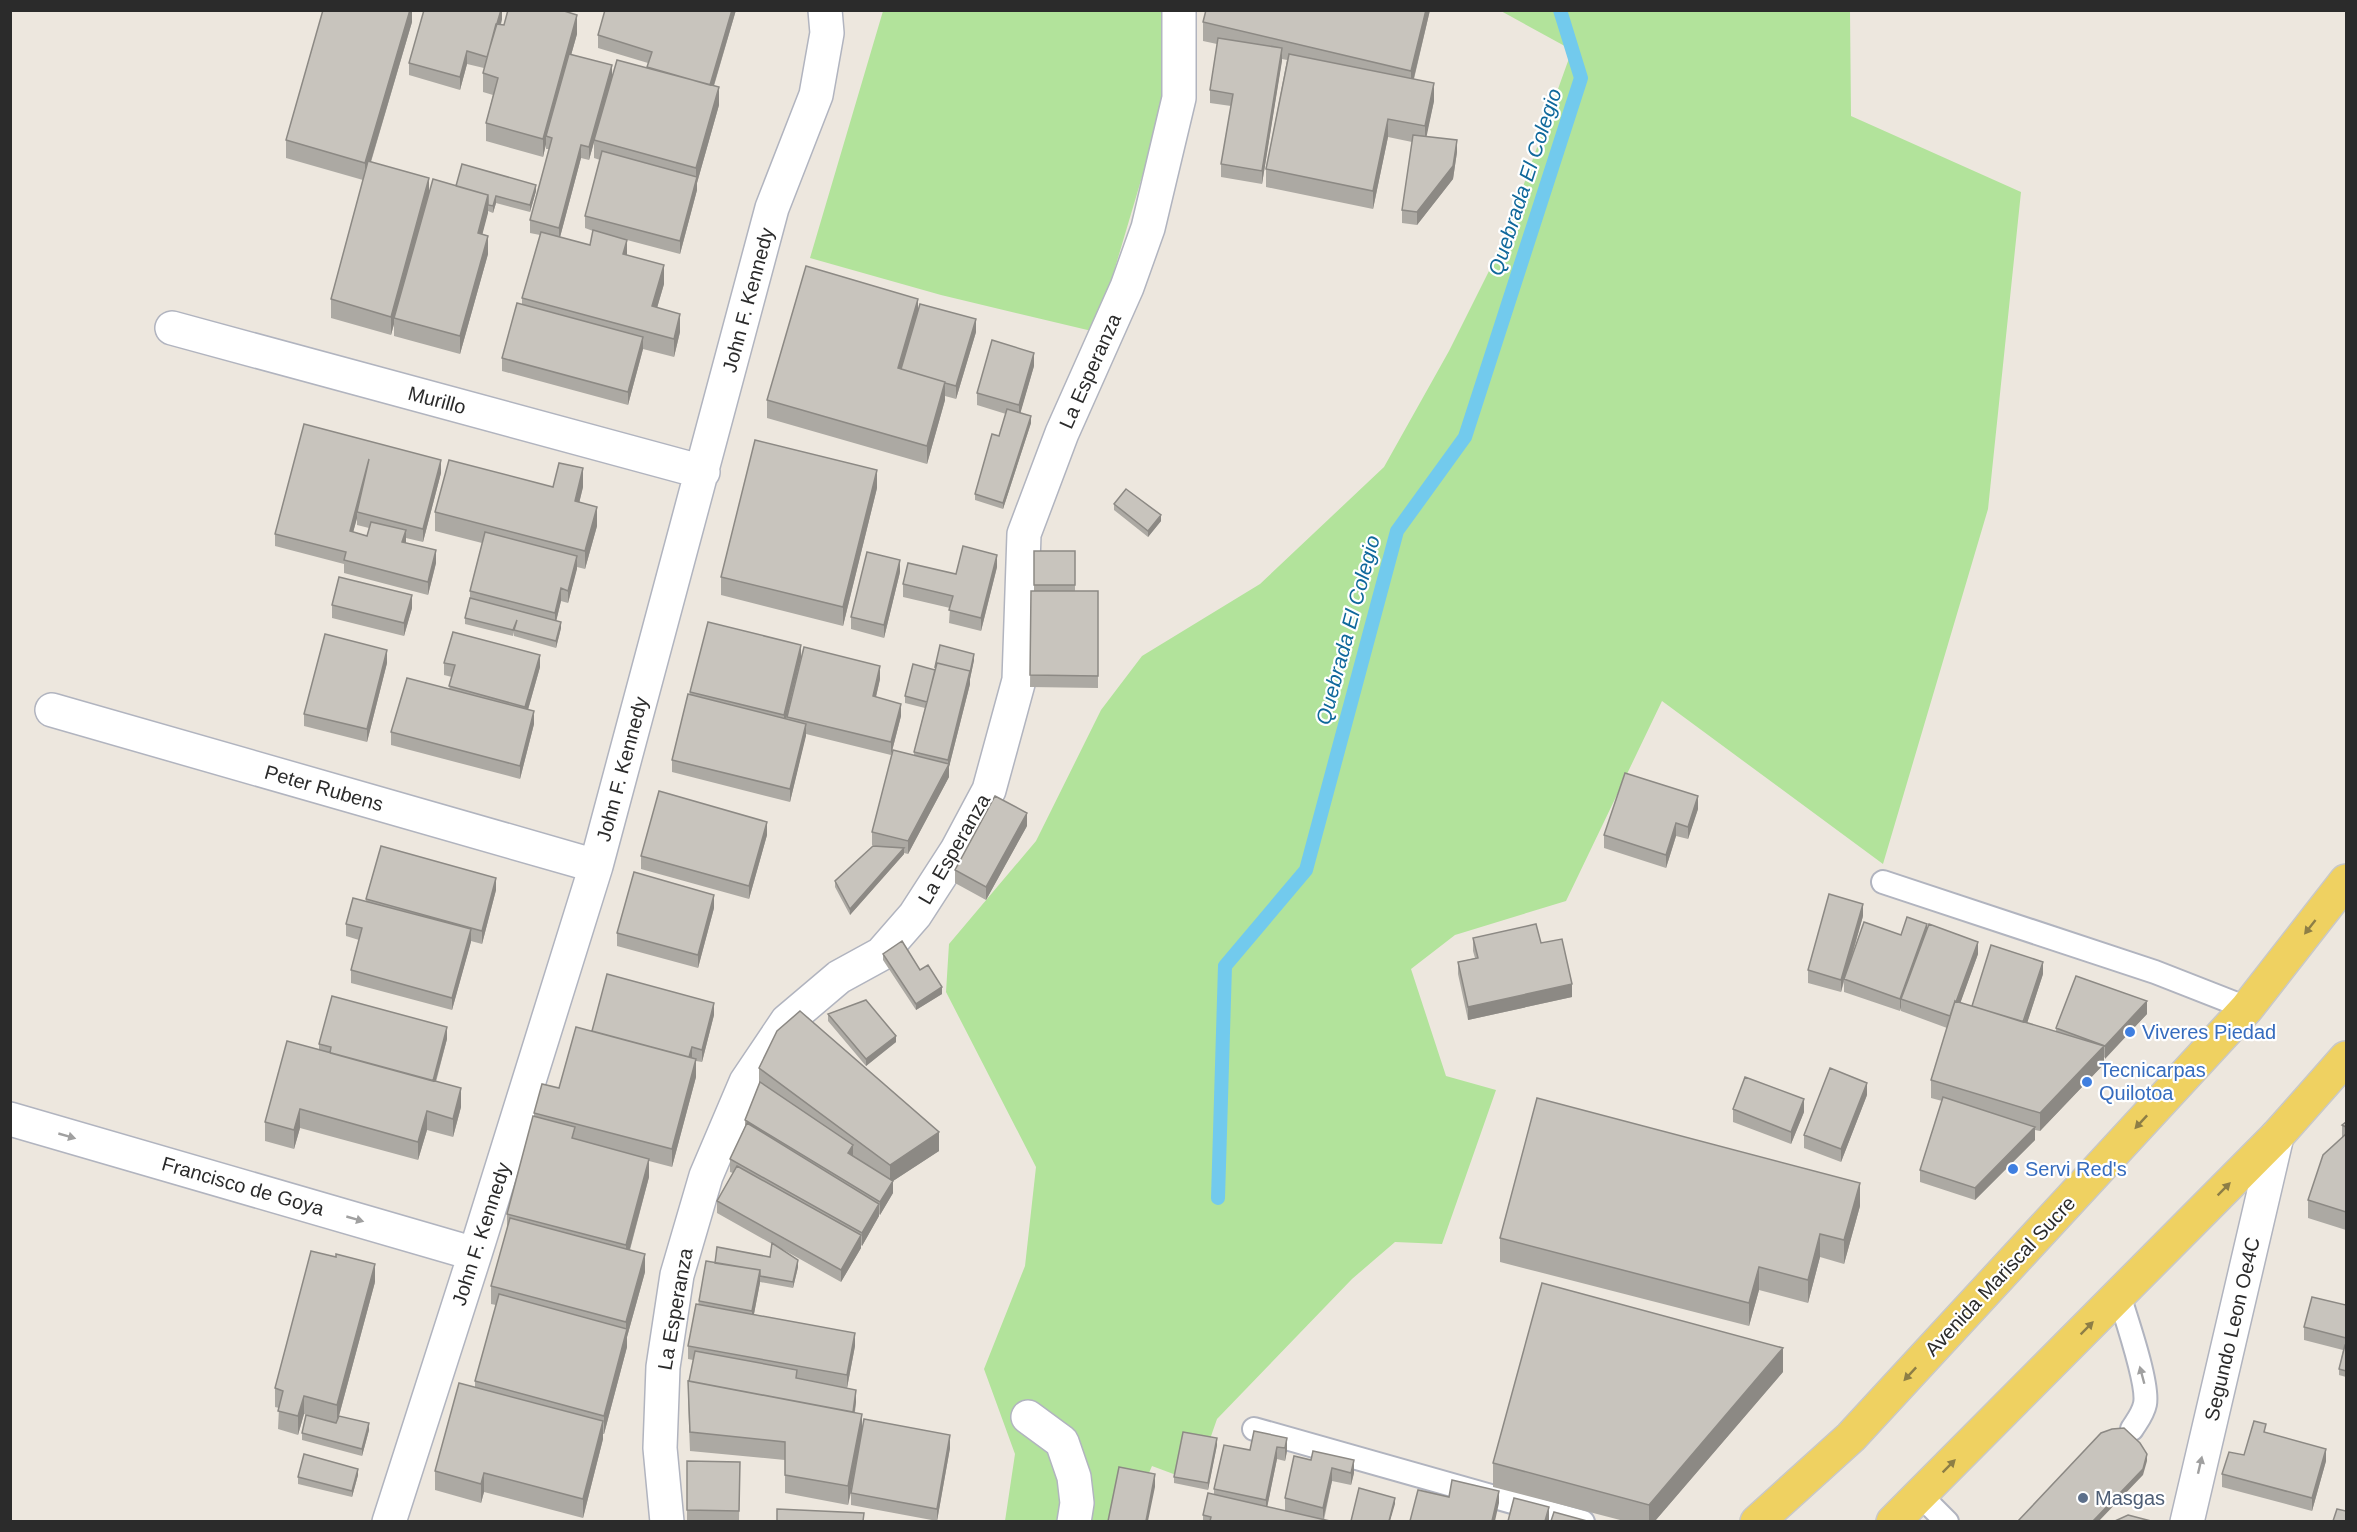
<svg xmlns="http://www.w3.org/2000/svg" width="2357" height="1532" font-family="Arial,sans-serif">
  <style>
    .green { fill: #b2e39b }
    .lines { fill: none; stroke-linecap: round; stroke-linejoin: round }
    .stream { stroke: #72caed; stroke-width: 14 }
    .service-casing { stroke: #b1b4bf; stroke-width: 26 }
    .minor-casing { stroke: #b1b4bf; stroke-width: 36 }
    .primary-casing { stroke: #c8c8c8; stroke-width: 36 }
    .service { stroke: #fff; stroke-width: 22 }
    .minor { stroke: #fff; stroke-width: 33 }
    .primary { stroke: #efd161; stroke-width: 33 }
    .wall { fill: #aca9a3; fill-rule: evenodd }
    .shaded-wall { fill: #8c8984 }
    .building { fill: #c8c4bd; stroke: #8c8984; stroke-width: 1.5 }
    .oneway { fill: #8d7e46 }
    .oneway2 { fill: #a0a0a0 }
    .shop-dot { fill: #3f7fe0; stroke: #fff; stroke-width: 2 }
    .service-dot { fill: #5c6f8a; stroke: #fff; stroke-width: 2 }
    .labels { text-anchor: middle; stroke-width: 4.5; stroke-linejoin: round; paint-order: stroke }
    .street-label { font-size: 20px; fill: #2b2b2b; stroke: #fff }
    .shop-label { font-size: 20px; fill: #366cbe; stroke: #fff; text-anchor: start }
    .service-label { font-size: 20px; fill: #4e5e75; stroke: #fff; text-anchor: start }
    .water-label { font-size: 21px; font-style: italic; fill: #0f689b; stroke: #fff }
  </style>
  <rect width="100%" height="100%" fill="#ede7de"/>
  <!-- green -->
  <path class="green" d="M883 11H1174L1158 123 1096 332 941 295 810 258Z
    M1501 11H1850L1851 116 2021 192 1988 509 1883 864 1662 701 1566 901 1455 935 1411 969 1446 1076 1496 1090 1442 1244 1395 1242 1352 1279 1217 1419 1195 1482 1152 1466 1128 1521H1005L1015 1454 984 1369 1025 1266 1036 1167 946 992 949 944 1036 841 1101 710 1142 656 1260 584 1384 467 1449 351 1502 245 1572 50Z"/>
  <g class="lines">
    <!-- stream -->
    <path class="stream" d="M1218 1198 1225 966 1306 870 1397 531 1465 437 1581 78 1560 10"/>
    <defs>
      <path id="service" d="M1883 882 2155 972 2247 1008
        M2119 1295C2126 1318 2149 1384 2145 1404 2143 1414 2137 1421 2132 1429
        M1254 1429 1583 1522
        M1920 1495 1947 1522"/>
      <path id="minor" d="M172 328 703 472
        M52 710 596 866
        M10 1119 475 1254
        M1028 1417 1062 1442 1074 1477 1077 1503 1074 1522
        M389 1522 475 1254 596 866 772 208 816 95 827 33 825 10
        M667 1522 660 1448 663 1367 677 1275 706 1176 746 1082 787 1021 839 977 881 954 915 915 957 850 989 790 1019 680 1024 534 1062 433 1127 287 1148 228 1179 98V10
        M2187 1522 2277 1136"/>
      <path id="primary" d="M1757 1522 1851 1437 2247 1008 2346 881
        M1893 1522 2277 1136 2346 1058"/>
    </defs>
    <!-- service casing -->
    <use href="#service" class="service-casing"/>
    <!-- minor casing -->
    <use href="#minor" class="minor-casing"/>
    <!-- primary casing -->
    <use href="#primary" class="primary-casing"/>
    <!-- service -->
    <use href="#service" class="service"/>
    <!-- minor -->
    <use href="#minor" class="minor"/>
    <!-- primary -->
    <use href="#primary" class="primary"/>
  </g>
  <!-- wall -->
  <path class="wall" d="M412 10V22L371 162 429 192 456 186 536 191 530 212 496 203 493 213 488 211 482 234 488 254 460 354 394 336V324L391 335 331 318V299L363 180 286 158V140Z
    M502 10V19L501 25H504L565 10 577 34 571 55 612 78 647 68 648 63 598 48V35L605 10H736L714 86 719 105 697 183V190L680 254 627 240V255L664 284 657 308 680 332 674 357 643 349 628 405 502 371V358L522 304V298L540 235 530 233V220L549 149H546V144L543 157 486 141V123L493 95 483 92V73L484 68 467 64 460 90 409 75V63ZM594 142V158L600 160 585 216V228L593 231 590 245 560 237 581 158 589 160Z
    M1206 10H1430L1414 79 1434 101 1426 136 1457 152 1453 179 1417 225 1402 223V210L1412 142 1388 137 1373 209 1266 187V169L1287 60 1282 59 1262 184 1221 177V164L1231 106 1210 103V90L1217 44 1203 41V22Z
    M918 311 976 332 956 399 945 396V400L927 464 767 418V400Z
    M1034 366 1020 413 1031 423 1003 509 975 500V494L999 436 1006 414 977 405V393Z
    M441 473 423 542 406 538V543L436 563 428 595 344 573V564L275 546V534ZM357 518V525L369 528 367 536 353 532Z
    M553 487H583L579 503 597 526 585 569 577 567 568 603 561 601 556 621 561 628 556 648 514 636V632L513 636 465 624V618L470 601V591L482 543 435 531V512Z
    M877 488 843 626 721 595V577Z
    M1114 504 1161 521 1148 537 1114 510Z
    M1034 551H1075V591H1098V688L1030 687 1031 591H1034Z
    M997 567 981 631 949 623 950 608 903 597V584Z
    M900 572 884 638 851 629V617Z
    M332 605 412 608 404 636 332 618Z
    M801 645 786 719 787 717 880 679 876 697 901 716 891 755 806 734 790 802 672 772V760L690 692Z
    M974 660 970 679V684L949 767V777L908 854 904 853V854L850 915 835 887V881L876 846 872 845V832L914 756V752L925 708 905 703V696L935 670V667Z
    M387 663 367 742 304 726V714Z
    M444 663 540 667 528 710 534 724 520 779 391 745V732L449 689 452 677 444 675Z
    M1698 809 1688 839 1676 836 1666 868 1604 848V835Z
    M1027 826 986 900 955 883V870Z
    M767 835 749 899 641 869V856Z
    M496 890 482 944 471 941 452 1010 351 983V970L359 940 346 936V924L366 901V899Z
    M714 908 698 968 617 946V933Z
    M1863 916 1849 967 1901 935 1927 930 1978 954 1960 1003 1972 1006 2043 974 2027 1023 2056 1032V1028L2147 1014 2104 1058V1064L2040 1131 2035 1130V1140L1975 1200 1920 1182V1170L1942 1101 1931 1098V1080L1947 1028 1901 1011V1007L1900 1011 1844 992V982L1841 992 1808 983V970Z
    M1473 938 1541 943 1572 997 1468 1020 1458 974V962L1475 958 1473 951Z
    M883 954 920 970 942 994 916 1010 883 960Z
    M828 1014 896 1042 866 1066 828 1021Z
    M714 1015 702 1062 696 1061V1077L672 1167 649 1161V1177L630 1250 645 1272 627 1337V1347L604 1434H603V1439L583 1518 484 1492 481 1503 435 1490V1471L475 1387V1381L496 1305 491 1304V1286L507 1231V1214L534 1117V1113L559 1088 592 1031Z
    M447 1039 436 1082 461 1107 453 1137 427 1130 418 1160 300 1128 294 1149 265 1141V1122L319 1050V1044Z
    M759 1068 939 1151 893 1181V1193L880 1215 879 1214V1216L862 1246 861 1245V1248L841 1282 782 1249 798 1267 793 1288 760 1282 754 1314 855 1346 847 1388 856 1402 855 1412 862 1431 950 1448 937 1521 851 1505V1493L848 1505 785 1493V1460L690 1451 688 1400V1381H689L693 1360 688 1359V1346L699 1301 715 1263 770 1257 772 1244 717 1213V1201L733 1173 730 1172V1159L745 1128V1120L759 1084Z
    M1867 1095 1841 1162 1804 1148V1135Z
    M1733 1109 1804 1112 1791 1144 1733 1122Z
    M2346 1122V1230L2308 1218V1200L2342 1138V1125Z
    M1860 1206 1844 1264 1820 1257 1808 1303 1759 1290 1749 1326 1500 1262V1238Z
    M375 1282 339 1416 369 1430 362 1456 302 1440V1433L336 1423 304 1414 298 1435 278 1429 279 1408 275 1407V1388Z
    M2346 1305V1377L2339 1375V1369L2343 1350 2304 1340V1327Z
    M1783 1372 1655 1521H1624L1493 1487V1463Z
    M2266 1432 2326 1461 2312 1511 2222 1487V1474L2244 1455Z
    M1287 1438V1451L1285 1461 1277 1459 1267 1507 1285 1511V1498L1294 1456 1354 1473 1351 1485 1332 1481 1324 1520 1330 1521H1203V1515L1214 1494V1489L1250 1450Z
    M1217 1445 1208 1490 1174 1483V1477Z
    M687 1461 740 1462 739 1521H687Z
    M358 1475 352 1497 298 1484V1477Z"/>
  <!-- shaded-wall -->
  <path class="shaded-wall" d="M410 10H412V22L365 181V163Z
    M501 10H502V19L488 69V57Z
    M732 10H736L710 98V86Z
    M1426 10H1430L1411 90V71Z
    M577 15V34L548 137 546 136V144L543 157V139Z
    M1282 48V61L1262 184V171Z
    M467 51V64L460 90V77Z
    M612 65V78L589 160V147Z
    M1434 83V101L1425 144V126Z
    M719 87V105L697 183V190L680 254V241L696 180V168Z
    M1388 119V137L1373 209V191Z
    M1457 140V152L1453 179 1417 225V212Z
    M581 145V158L559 241V228Z
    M429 178V196L394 318V324L391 335V317Z
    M536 185V191L530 212V205Z
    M488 195V213L478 251V233Z
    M496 196V203L493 213V206Z
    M488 236V254L460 354V336Z
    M627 240V258L623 254Z
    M664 265V284L652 325V306Z
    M918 299V317L902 370 898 368Z
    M680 314V332L674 357V339Z
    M976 319V332L956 399V386Z
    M643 337V349L628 405V392Z
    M1034 353V366L1019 418V405Z
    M945 382V400L927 464V446Z
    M1031 416V423L1003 509V503Z
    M369 459 357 512V518L350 544V531Z
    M441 460V473L423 542V529Z
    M583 468V487L575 520V501Z
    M877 470V488L843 626V607Z
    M597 507V526L585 569V551Z
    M1161 515V521L1148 537V531Z
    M406 530V543L402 542Z
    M436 550V563L428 595V582Z
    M997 555V567L981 631V618Z
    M577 556V569L568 603V591Z
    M900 560V572L884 638V625Z
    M561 588V601L555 626V613Z
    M412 595V608L404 636V623Z
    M561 622V628L556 648V641Z
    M801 645V658L784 728V715Z
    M387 650V663L367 742V729Z
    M974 654V660L970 679V684L949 767V777L908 854V841L948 767V760Z
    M540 655V667L525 720V707Z
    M880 666V679L873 709V696Z
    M901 704V716L891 755V742Z
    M534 711V724L520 779V766Z
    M806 724V736L790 802V789Z
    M1698 796V809L1688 839V827Z
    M1027 813V826L986 900V887Z
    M767 822V835L749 899V886Z
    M1676 823V836L1666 868V855Z
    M904 848V854L850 915V909Z
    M496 878V890L482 944V931Z
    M714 895V908L698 968V955Z
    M1863 904V916L1845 979H1844L1841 992V980Z
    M1927 924V936L1901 999V1007L1900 1011V999Z
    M471 929V942L452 1010V998Z
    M1978 942V954L1951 1029V1017Z
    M2043 962V974L2022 1039V1027Z
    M1572 984V997L1468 1020V1007Z
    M942 987V994L916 1010V1004Z
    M2147 1001V1014L2105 1059V1046Z
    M714 1003V1015L702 1062V1050Z
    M447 1027V1039L431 1098V1086Z
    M896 1036V1042L866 1066V1059Z
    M2104 1046V1064L2040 1131V1113Z
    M692 1047V1059L688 1058Z
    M696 1059V1077L672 1167V1149Z
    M1867 1083V1095L1841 1162V1149Z
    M461 1088V1107L453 1137V1119Z
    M1804 1099V1112L1791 1144V1132Z
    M300 1109V1128L294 1149V1130Z
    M427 1111V1130L418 1160V1142Z
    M2035 1127V1140L1975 1200V1188Z
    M939 1132V1151L893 1181V1193L880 1215V1202L890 1183V1165Z
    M853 1145V1158L848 1153Z
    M649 1159V1177L626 1263V1245Z
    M1860 1183V1206L1844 1264V1240Z
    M879 1204V1216L862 1246V1233Z
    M1820 1234V1257L1808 1303V1280Z
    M861 1235V1248L841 1282V1270Z
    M645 1254V1272L627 1337V1347L604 1434V1416L626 1331V1322Z
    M798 1260V1267L793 1288V1282Z
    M375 1264V1282L337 1423V1405Z
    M1759 1267V1290L1749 1326V1303Z
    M760 1270V1283L752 1324V1311Z
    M855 1333V1346L847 1388V1375Z
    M1783 1348V1372L1655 1521H1649V1505Z
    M856 1390V1402L852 1428V1415Z
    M304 1396V1414L298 1435V1416Z
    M862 1414V1432L848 1505V1486Z
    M603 1421V1439L583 1518V1499Z
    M369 1423V1430L362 1456V1449Z
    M950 1435V1448L937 1521V1509Z
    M1217 1438V1445L1208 1490V1483Z
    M1287 1438V1451L1285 1461V1448Z
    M1277 1447V1459L1266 1513V1500Z
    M2326 1449V1461L2312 1511V1498Z
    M2147 1454V1461L2143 1475 2099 1521H2093Z
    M1354 1460V1473L1351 1485V1473Z
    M1332 1468V1481L1323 1520V1508Z
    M358 1469V1475L352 1497V1491Z
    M484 1473V1492L481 1503V1484Z
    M1155 1474V1487L1148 1521H1146Z
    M1499 1491V1503L1495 1521H1492Z
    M1395 1498V1504L1390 1521H1389Z
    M1549 1507V1520L1548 1521H1545Z"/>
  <!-- building -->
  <path class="building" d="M323 10H410L365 163 286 140Z
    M424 10H501L487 57 467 51 460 77 409 63Z
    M508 10H561L577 15 543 139 486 123 498 78 483 73 496 24 504 25Z
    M605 10H732L710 85 647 67 652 52 598 35Z
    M1206 10H1426L1411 71 1203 22Z
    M1218 38 1282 48 1262 171 1221 164 1233 94 1210 90Z
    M569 54 612 65 589 147 581 145 559 228 530 220 552 138 546 136Z
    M1289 54 1434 83 1425 126 1388 119 1373 191 1266 169Z
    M617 60 719 87 696 168 594 140Z
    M1413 135 1457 140 1453 166 1417 212 1402 210Z
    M602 151 697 177 680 241 585 216Z
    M368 161 429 178 391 317 331 299Z
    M462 164 536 185 530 205 496 196 493 206 488 205V195L456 186Z
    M433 179 488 195 478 233 488 236 460 336 394 318Z
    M593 230 627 240 623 254 664 265 652 306 680 314 674 339 522 298 541 232 590 245Z
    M806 266 918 299 898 368 945 382 927 446 767 400Z
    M517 303 643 337 628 392 502 358Z
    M920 304 976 319 956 386 945 383V382L901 369Z
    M992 340 1034 353 1019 405 977 393Z
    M1007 409 1031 416 1003 503 975 494 992 434 999 436Z
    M304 424 441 460 423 529 357 512 369 459 350 531 367 536 371 522 406 530 402 542 436 550 428 582 344 560 346 552 275 534Z
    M755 440 877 470 843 607 721 577Z
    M449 460 553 487 559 463 583 468 575 501 597 507 585 551 435 512Z
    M1126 489 1161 515 1148 531 1114 504Z
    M485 532 577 556 568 591 561 588 555 613 470 591Z
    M963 546 997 555 981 618 949 610 953 596 903 584 908 563 956 574Z
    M1034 551H1075V585H1034Z
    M867 552 900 560 884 625 851 617Z
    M339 577 412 595 404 623 332 605Z
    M1031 591H1098V676L1030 675Z
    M470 598 561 622 556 641 514 630 517 620 513 630 465 618Z
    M708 622 801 645 784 715 690 692Z
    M453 632 540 655 525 707 449 686 455 665 444 663Z
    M325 634 387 650 367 729 304 714Z
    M940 645 974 654 970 673V671L937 663 935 668V667Z
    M804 647 880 666 873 696 901 704 891 742 787 717Z
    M937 663 970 671 948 760 914 752Z
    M913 664 935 670 927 702 905 696Z
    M407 678 534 711 520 766 391 732Z
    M688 694 806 724 790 789 672 760Z
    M893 750 949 764 908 841 872 832Z
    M1625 773 1698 796 1688 827 1676 823 1666 855 1604 835Z
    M659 791 767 822 749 886 641 856Z
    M995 796 1027 813 986 887 955 870Z
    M381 846 496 878 482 931 366 899Z
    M873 846 904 848 850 909 835 881Z
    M634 872 714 895 698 955 617 933Z
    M1829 894 1863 904 1841 980 1808 970Z
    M353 898 471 929 452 998 351 970 362 928 346 924Z
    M1907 917 1927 924 1900 999 1844 979 1864 922 1901 935Z
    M1536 924 1541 943 1562 939 1572 984 1468 1007 1458 962 1478 958 1473 938Z
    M1929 924 1978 942 1956 1002 1955 1001 1950 1016 1901 999Z
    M902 941 920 970 928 965 942 987 916 1004 883 954Z
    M1991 945 2043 962 2023 1022 1972 1006Z
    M607 974 714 1003 702 1050 692 1047 689 1057 592 1031Z
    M2076 976 2147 1001 2105 1046 2056 1028Z
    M332 996 447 1027 433 1081 330 1053 331 1047 319 1044Z
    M866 1000 896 1036 866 1059 828 1014Z
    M1955 1001 2104 1046 2040 1113 1931 1080Z
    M800 1011 939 1132 890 1165 759 1068 777 1031Z
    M576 1027 696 1059 672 1149 534 1113 542 1084 559 1088Z
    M287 1041 461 1088 453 1119 427 1111 418 1142 300 1109 294 1130 265 1122Z
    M1830 1068 1867 1083 1841 1149 1804 1135Z
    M1745 1077 1804 1099 1791 1132 1733 1109Z
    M760 1082 853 1145 848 1153 893 1181 880 1202 745 1120Z
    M1943 1097 2035 1127 1975 1188 1920 1170Z
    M1537 1098 1860 1183 1844 1240 1820 1234 1808 1280 1759 1267 1749 1303 1500 1238Z
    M533 1116 575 1127 572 1138 649 1159 626 1245 507 1214Z
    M2346 1122V1127L2342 1125Z
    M747 1123 879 1204 862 1233 730 1159Z
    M2346 1134V1212L2308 1200 2323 1155Z
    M737 1166 861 1235 841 1270 717 1201Z
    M510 1218 645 1254 626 1322 491 1286Z
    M772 1243 798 1260 793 1282 760 1276V1270L715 1263 717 1247 770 1257Z
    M311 1251 336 1257V1254L375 1264 337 1405 304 1396 298 1416 278 1411 283 1391 275 1388Z
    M706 1261 760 1270 752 1311 699 1301Z
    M1542 1283 1783 1348 1649 1505 1493 1463Z
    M499 1294 627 1329 604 1416 475 1381Z
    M2312 1297 2346 1305V1338L2304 1327Z
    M696 1304 855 1333 847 1375 688 1346Z
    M2345 1345H2346V1371L2339 1369Z
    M695 1351 797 1370 796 1378 856 1390 853 1412 689 1381Z
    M688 1381 862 1414 848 1486 785 1475V1442L690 1432Z
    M459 1383 603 1421 583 1499 484 1473 481 1484 435 1471Z
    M306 1415 336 1423 339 1416 369 1423 362 1449 302 1433Z
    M864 1419 950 1435 937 1509 851 1493Z
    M2254 1421 2266 1424 2264 1432 2326 1449 2312 1498 2222 1474 2229 1452 2244 1455Z
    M2124 1428 2140 1443 2147 1454 2143 1469 2093 1521H2018L2101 1433 2112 1429Z
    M1254 1431 1287 1438 1285 1448 1277 1447 1266 1500 1214 1489 1224 1445 1250 1450Z
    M1183 1432 1217 1438 1208 1483 1174 1477Z
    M1313 1451 1354 1460 1351 1473 1332 1468 1323 1508 1285 1498 1294 1456 1311 1460Z
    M304 1454 358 1469 352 1491 298 1477Z
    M687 1461 740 1462 739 1511 687 1510Z
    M1119 1467 1155 1474 1146 1521H1108Z
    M1452 1480 1499 1491 1492 1521H1410L1418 1490 1449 1497Z
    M1359 1488 1395 1498 1389 1521H1351Z
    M1208 1493 1330 1521H1210L1211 1517 1203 1515Z
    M1514 1498 1549 1507 1545 1521H1508Z
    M777 1509 864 1513 863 1521H777Z
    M2337 1509 2346 1511V1521H2333Z
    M1554 1512 1587 1521H1551Z
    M2128 1515 2151 1521H2115Z"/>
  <!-- one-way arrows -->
  <defs><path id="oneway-solid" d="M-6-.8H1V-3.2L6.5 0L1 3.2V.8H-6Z" transform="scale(1.5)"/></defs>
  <g class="oneway">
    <use href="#oneway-solid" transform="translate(2310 927) rotate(128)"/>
    <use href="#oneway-solid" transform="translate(2141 1122) rotate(133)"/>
    <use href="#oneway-solid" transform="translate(2224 1189) rotate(-45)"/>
    <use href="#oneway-solid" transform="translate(2087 1328) rotate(-45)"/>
    <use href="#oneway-solid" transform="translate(1910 1374) rotate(133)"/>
    <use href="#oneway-solid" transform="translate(1949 1466) rotate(-45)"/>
  </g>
  <g class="oneway2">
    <use href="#oneway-solid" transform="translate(67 1136) rotate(16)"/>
    <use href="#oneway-solid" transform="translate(355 1219) rotate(16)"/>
    <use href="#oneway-solid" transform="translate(2142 1375) rotate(-105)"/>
    <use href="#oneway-solid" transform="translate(2200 1465) rotate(-77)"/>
  </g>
  <!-- markers -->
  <g class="shop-dot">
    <circle cx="2130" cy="1032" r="6"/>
    <circle cx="2087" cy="1082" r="6"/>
    <circle cx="2013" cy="1169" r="6"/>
  </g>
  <circle class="service-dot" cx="2083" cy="1498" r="6"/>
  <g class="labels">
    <!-- street labels -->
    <g class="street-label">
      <text transform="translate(748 300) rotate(-75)" y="7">John F. Kennedy</text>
      <text transform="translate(1090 371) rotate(-66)" y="7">La Esperanza</text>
      <text transform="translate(437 400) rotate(15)" y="7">Murillo</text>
      <text transform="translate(622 769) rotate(-75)" y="7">John F. Kennedy</text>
      <text transform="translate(324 788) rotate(16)" y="7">Peter Rubens</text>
      <text transform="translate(954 849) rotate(-60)" y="7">La Esperanza</text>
      <text transform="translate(243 1186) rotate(16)" y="7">Francisco de Goya</text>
      <text transform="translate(481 1234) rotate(-72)" y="7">John F. Kennedy</text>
      <text transform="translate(2000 1276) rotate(-47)" y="7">Avenida Mariscal Sucre</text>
      <text transform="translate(675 1309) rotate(-80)" y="7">La Esperanza</text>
      <text transform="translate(2232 1329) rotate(-77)" y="7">Segundo Leon Oe4C</text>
    </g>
    <!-- shop labels -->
    <g class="shop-label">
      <text x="2142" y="1039">Viveres Piedad</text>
      <text x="2099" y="1077">Tecnicarpas<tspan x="2099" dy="23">Quilotoa</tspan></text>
      <text x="2025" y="1176">Servi Red's</text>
    </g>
    <!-- service labels -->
    <g class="service-label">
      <text x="2095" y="1505">Masgas</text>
    </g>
    <!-- water labels -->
    <g class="water-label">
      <text transform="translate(1525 182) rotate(-72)" y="7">Quebrada El Colegio</text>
      <text transform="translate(1348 630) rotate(-75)" y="7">Quebrada El Colegio</text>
    </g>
  </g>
  <!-- border -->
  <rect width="2357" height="1532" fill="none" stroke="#2b2b2b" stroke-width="24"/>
</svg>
